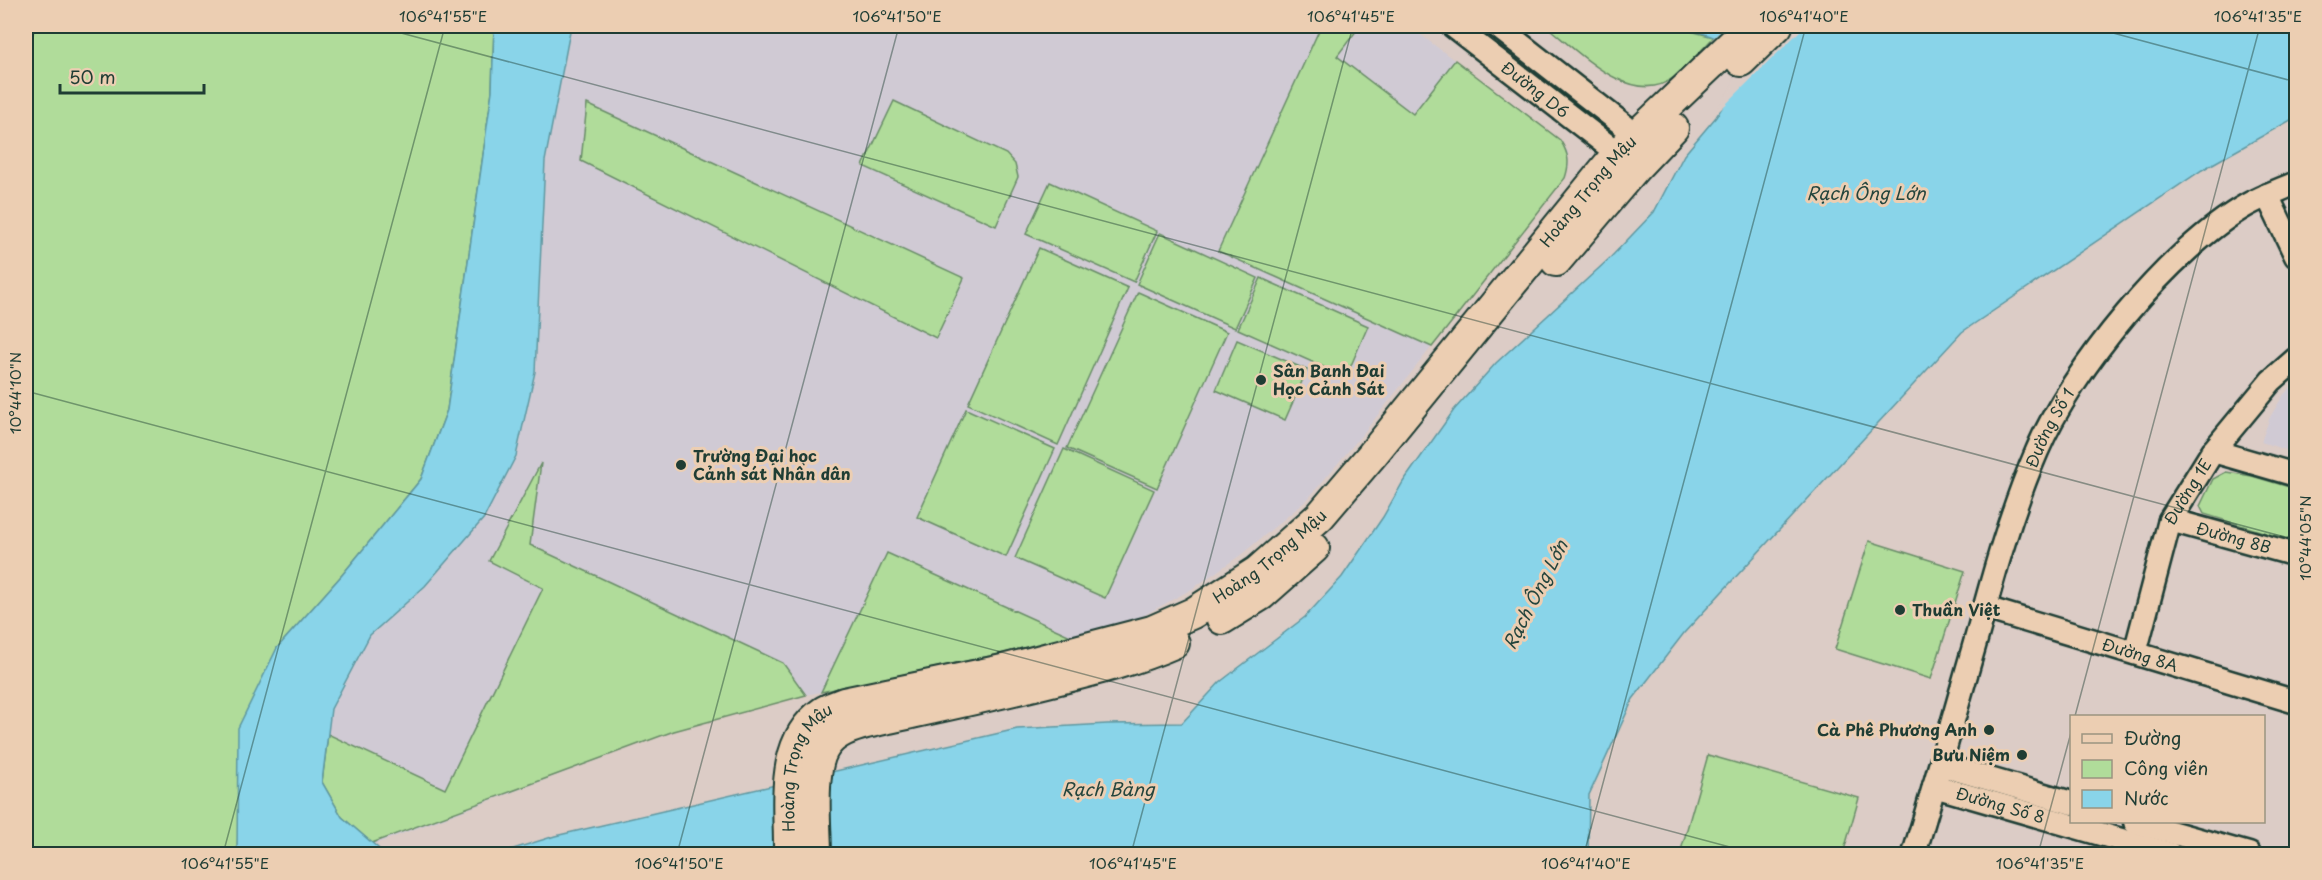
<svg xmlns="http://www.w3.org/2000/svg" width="2322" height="880" font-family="'Playpen Sans',sans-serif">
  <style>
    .built { fill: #d0cad4 }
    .green { fill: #b0dc9a; stroke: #688c67; stroke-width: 1.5 }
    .water { fill: #89d4e9; stroke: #5f98a1; stroke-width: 1.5 }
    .pier { fill: #dcccc6 }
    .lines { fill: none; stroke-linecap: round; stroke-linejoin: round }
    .minor-casing { stroke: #1f3d34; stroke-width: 27 }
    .major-casing { stroke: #1f3d34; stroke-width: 34 }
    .minor { stroke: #ecceb2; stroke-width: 22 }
    .major { stroke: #ecceb2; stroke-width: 30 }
    .ticks { fill: none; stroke: #1f3d34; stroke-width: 1.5; stroke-opacity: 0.45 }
    .poi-dot { fill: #1f3d34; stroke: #ecceb2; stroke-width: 2 }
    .labels { text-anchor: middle; stroke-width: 6; stroke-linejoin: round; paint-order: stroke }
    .street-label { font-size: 16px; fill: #1f3d34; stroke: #ecceb2 }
    .poi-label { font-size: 16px; font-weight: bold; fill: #1f3d34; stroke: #ecceb2; text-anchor: start }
    .water-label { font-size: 18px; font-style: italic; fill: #24453d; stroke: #ecceb2 }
    .neatline { fill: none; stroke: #1f3d34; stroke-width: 2 }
    .ticks-label { font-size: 15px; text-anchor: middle; fill: #1f3d34 }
  </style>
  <rect width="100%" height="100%" fill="#dcccc6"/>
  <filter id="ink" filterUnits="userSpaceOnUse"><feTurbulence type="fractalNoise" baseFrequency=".0167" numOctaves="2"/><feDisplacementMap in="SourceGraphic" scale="12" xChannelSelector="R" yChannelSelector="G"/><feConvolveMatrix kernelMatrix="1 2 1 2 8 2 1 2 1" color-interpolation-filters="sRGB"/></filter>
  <g filter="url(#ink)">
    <!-- built -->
    <path class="built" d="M36 26H1409L1560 140 1568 152 1569 166 1565 178 1366 430 1307 500 1242 554 1192 589 1139 618 1075 638 806 695 674 731 349 854H26V50Z
      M2296 382V453L2261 442 2270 417 2284 394Z"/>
    <!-- green -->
    <path class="green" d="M36 26H494L492 91 447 410 421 479 342 575 277 648 238 833 237 854H26V50Z
      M1321 26H1360L1337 56 1413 114 1455 60 1560 140C1569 154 1570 163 1565 178L1432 347 1218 251Z
      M1546 26H1670L1714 37C1701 50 1688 66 1674 77 1633 110 1577 50 1546 26Z
      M894 101 1006 154 1015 164 1018 177 996 226 863 166Z
      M587 104 964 278 936 338 581 161Z
      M1050 182 1157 231 1134 282 1026 234Z
      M1160 233 1258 278 1235 328 1137 284Z
      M1039 248 1128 288 1058 445 968 404Z
      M1261 278 1368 326 1346 377 1238 329Z
      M1138 292 1227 332 1157 488 1067 448Z
      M1237 340 1307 370 1285 420 1216 390Z
      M966 409 1055 449 1006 557 917 517Z
      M1064 449 1154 490 1105 598 1015 558Z
      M541 463 530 545 783 663 806 695 674 731 372 843 342 817 322 782 328 734 445 789 543 588 489 561Z
      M2226 472 2252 476 2296 489V542L2204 514 2200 506 2213 479Z
      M1869 541 1965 571 1931 679 1835 649Z
      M887 553 1075 638 821 692Z
      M1708 755 1859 798 1843 854H1680Z"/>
    <!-- water -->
    <path class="water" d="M494 26H571L545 161 535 372 516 456 484 518 425 586 370 635 331 709 322 782 342 817 385 854H237L238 728 277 648 342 575 421 479 447 410 492 91Z
      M1670 26H2296V117L2202 170 1962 332 1684 633 1633 699 1589 795 1588 854H497L555 836 1017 729 1107 724 1182 723 1220 682 1305 617 1342 577 1383 517 1403 482 1454 410 1496 363 1610 258 1654 212 1684 155 1716 117 1735 87 1742 47 1702 33Z"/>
    <!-- pier -->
    <path class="pier" d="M1726 26H1805L1713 117 1732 86 1742 58 1740 50 1711 40Z"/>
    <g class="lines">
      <defs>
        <g id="minor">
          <path id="s1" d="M1453 26 1629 162"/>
          <path d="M1497 26 1649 145"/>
          <path d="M2267 195 2296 256"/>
          <path d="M2213 451 2296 475"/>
          <path id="s2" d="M2170 520 2296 555"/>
          <path id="s3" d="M1985 608 2296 702"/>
          <path id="s4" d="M2135 653 2170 520 2213 451 2271 381 2296 359"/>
          <path d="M1941 765 2072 803"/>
          <path id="s5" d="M1934 786 2170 854"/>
          <path d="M2135 822 2249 854"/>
          <path id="s6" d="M1914 854C1936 782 1956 709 1977 636 1994 573 2011 511 2037 451 2071 370 2171 248 2247 205 2263 196 2280 190 2296 183"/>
        </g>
        <g id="major">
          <path d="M1741 61 1777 26"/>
          <path d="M1556 261 1635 168 1673 128"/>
          <path d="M1222 619 1261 595 1314 548"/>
          <path id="s7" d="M789 854C790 808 778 743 823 712 829 708 837 706 844 703L1003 670 1152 631 1193 613 1258 571 1320 516 1372 455 1618 153 1751 26"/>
          <path d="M816 854C816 827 809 766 826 745 835 732 851 727 866 723 929 709 992 696 1055 680 1095 670 1135 660 1174 643"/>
        </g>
      </defs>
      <!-- minor casing -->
      <use href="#minor" class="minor-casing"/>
      <!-- major casing -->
      <use href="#major" class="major-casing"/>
      <!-- minor -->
      <use href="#minor" class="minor"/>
      <!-- major -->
      <use href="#major" class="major"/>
    </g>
  </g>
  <!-- ticks -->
  <path class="ticks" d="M375 26 2296 540M2087 26 2296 82M26 391 1756 854M2075 716 2260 26M26 850 44 854M223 854 445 26M677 854 899 26M1131 854 1353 26M1584 854 1806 26M2038 854 2072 729"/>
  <!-- markers -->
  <g class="poi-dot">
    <circle cx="1261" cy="380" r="6"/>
    <circle cx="681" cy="465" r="6"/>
    <circle cx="1900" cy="610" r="6"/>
    <circle cx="1989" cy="730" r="6"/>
    <circle cx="2022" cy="755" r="6"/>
  </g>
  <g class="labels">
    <!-- street labels -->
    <g class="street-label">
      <text dy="6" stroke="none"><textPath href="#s1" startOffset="104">Đường D6</textPath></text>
      <text dy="6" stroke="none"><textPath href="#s7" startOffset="1118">Hoàng Trọng Mậu</textPath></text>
      <text dy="6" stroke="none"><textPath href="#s6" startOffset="448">Đường Số 1</textPath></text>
      <text dy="6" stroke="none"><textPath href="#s4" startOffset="171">Đường 1E</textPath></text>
      <text dy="6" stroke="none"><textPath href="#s2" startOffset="66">Đường 8B</textPath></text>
      <text dy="6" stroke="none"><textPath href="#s7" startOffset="632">Hoàng Trọng Mậu</textPath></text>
      <text dy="6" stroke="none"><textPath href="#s3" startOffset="162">Đường 8A</textPath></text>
      <text dy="6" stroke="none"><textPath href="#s7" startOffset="92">Hoàng Trọng Mậu</textPath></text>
      <text dy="6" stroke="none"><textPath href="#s5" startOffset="69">Đường Số 8</textPath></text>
    </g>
    <!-- poi labels -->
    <g class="poi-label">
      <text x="1273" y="377">Sân Banh Đại<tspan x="1273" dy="18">Học Cảnh Sát</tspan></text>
      <text x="693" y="462">Trường Đại học<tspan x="693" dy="18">Cảnh sát Nhân dân</tspan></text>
      <text x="1912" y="616">Thuần Việt</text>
      <text x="1977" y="736" text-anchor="end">Cà Phê Phương Anh</text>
      <text x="2010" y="761" text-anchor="end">Bưu Niệm</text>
    </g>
    <!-- water labels -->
    <g class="water-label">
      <text x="1866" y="200">Rạch Ông Lớn</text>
      <text transform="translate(1536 595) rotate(-63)" y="6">Rạch Ông Lớn</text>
      <text x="1108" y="796">Rạch Bàng</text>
    </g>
  </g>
  <!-- margin -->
  <rect width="2322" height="880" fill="none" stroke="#ecceb2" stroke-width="66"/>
  <!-- legend -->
  <rect x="2070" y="715" width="195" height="108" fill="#ecceb2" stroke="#9a9480" stroke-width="1.5"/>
  <rect x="2082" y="734" width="30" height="9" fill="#ecceb2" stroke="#9a9480" stroke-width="1.5"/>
  <text x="2124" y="745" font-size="18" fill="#1f3d34">Đường</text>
  <rect x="2082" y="760" width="30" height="18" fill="#b0dc9a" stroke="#9a9480" stroke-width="1.5"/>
  <text x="2124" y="775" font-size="18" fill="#1f3d34">Công viên</text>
  <rect x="2082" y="790" width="30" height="18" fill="#89d4e9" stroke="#9a9480" stroke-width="1.5"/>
  <text x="2124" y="805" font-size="18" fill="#1f3d34">Nước</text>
  <!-- scale -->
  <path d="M60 84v9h144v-9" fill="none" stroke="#1f3d34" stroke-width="3"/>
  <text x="69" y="84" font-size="18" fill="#1f3d34" stroke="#ecceb2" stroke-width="4.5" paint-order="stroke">50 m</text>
  <rect x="33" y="33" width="2256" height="814" class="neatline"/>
  <g class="ticks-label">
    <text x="443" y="22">106°41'55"E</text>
    <text x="897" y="22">106°41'50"E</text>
    <text x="1351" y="22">106°41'45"E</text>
    <text x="1804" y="22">106°41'40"E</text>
    <text x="2258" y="22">106°41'35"E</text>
    <text transform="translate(16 393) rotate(-90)" y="5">10°44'10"N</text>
    <text transform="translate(2306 538) rotate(-90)" y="5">10°44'05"N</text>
    <text x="225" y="869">106°41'55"E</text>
    <text x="679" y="869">106°41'50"E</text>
    <text x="1133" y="869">106°41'45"E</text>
    <text x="1586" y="869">106°41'40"E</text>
    <text x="2040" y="869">106°41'35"E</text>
  </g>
</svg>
